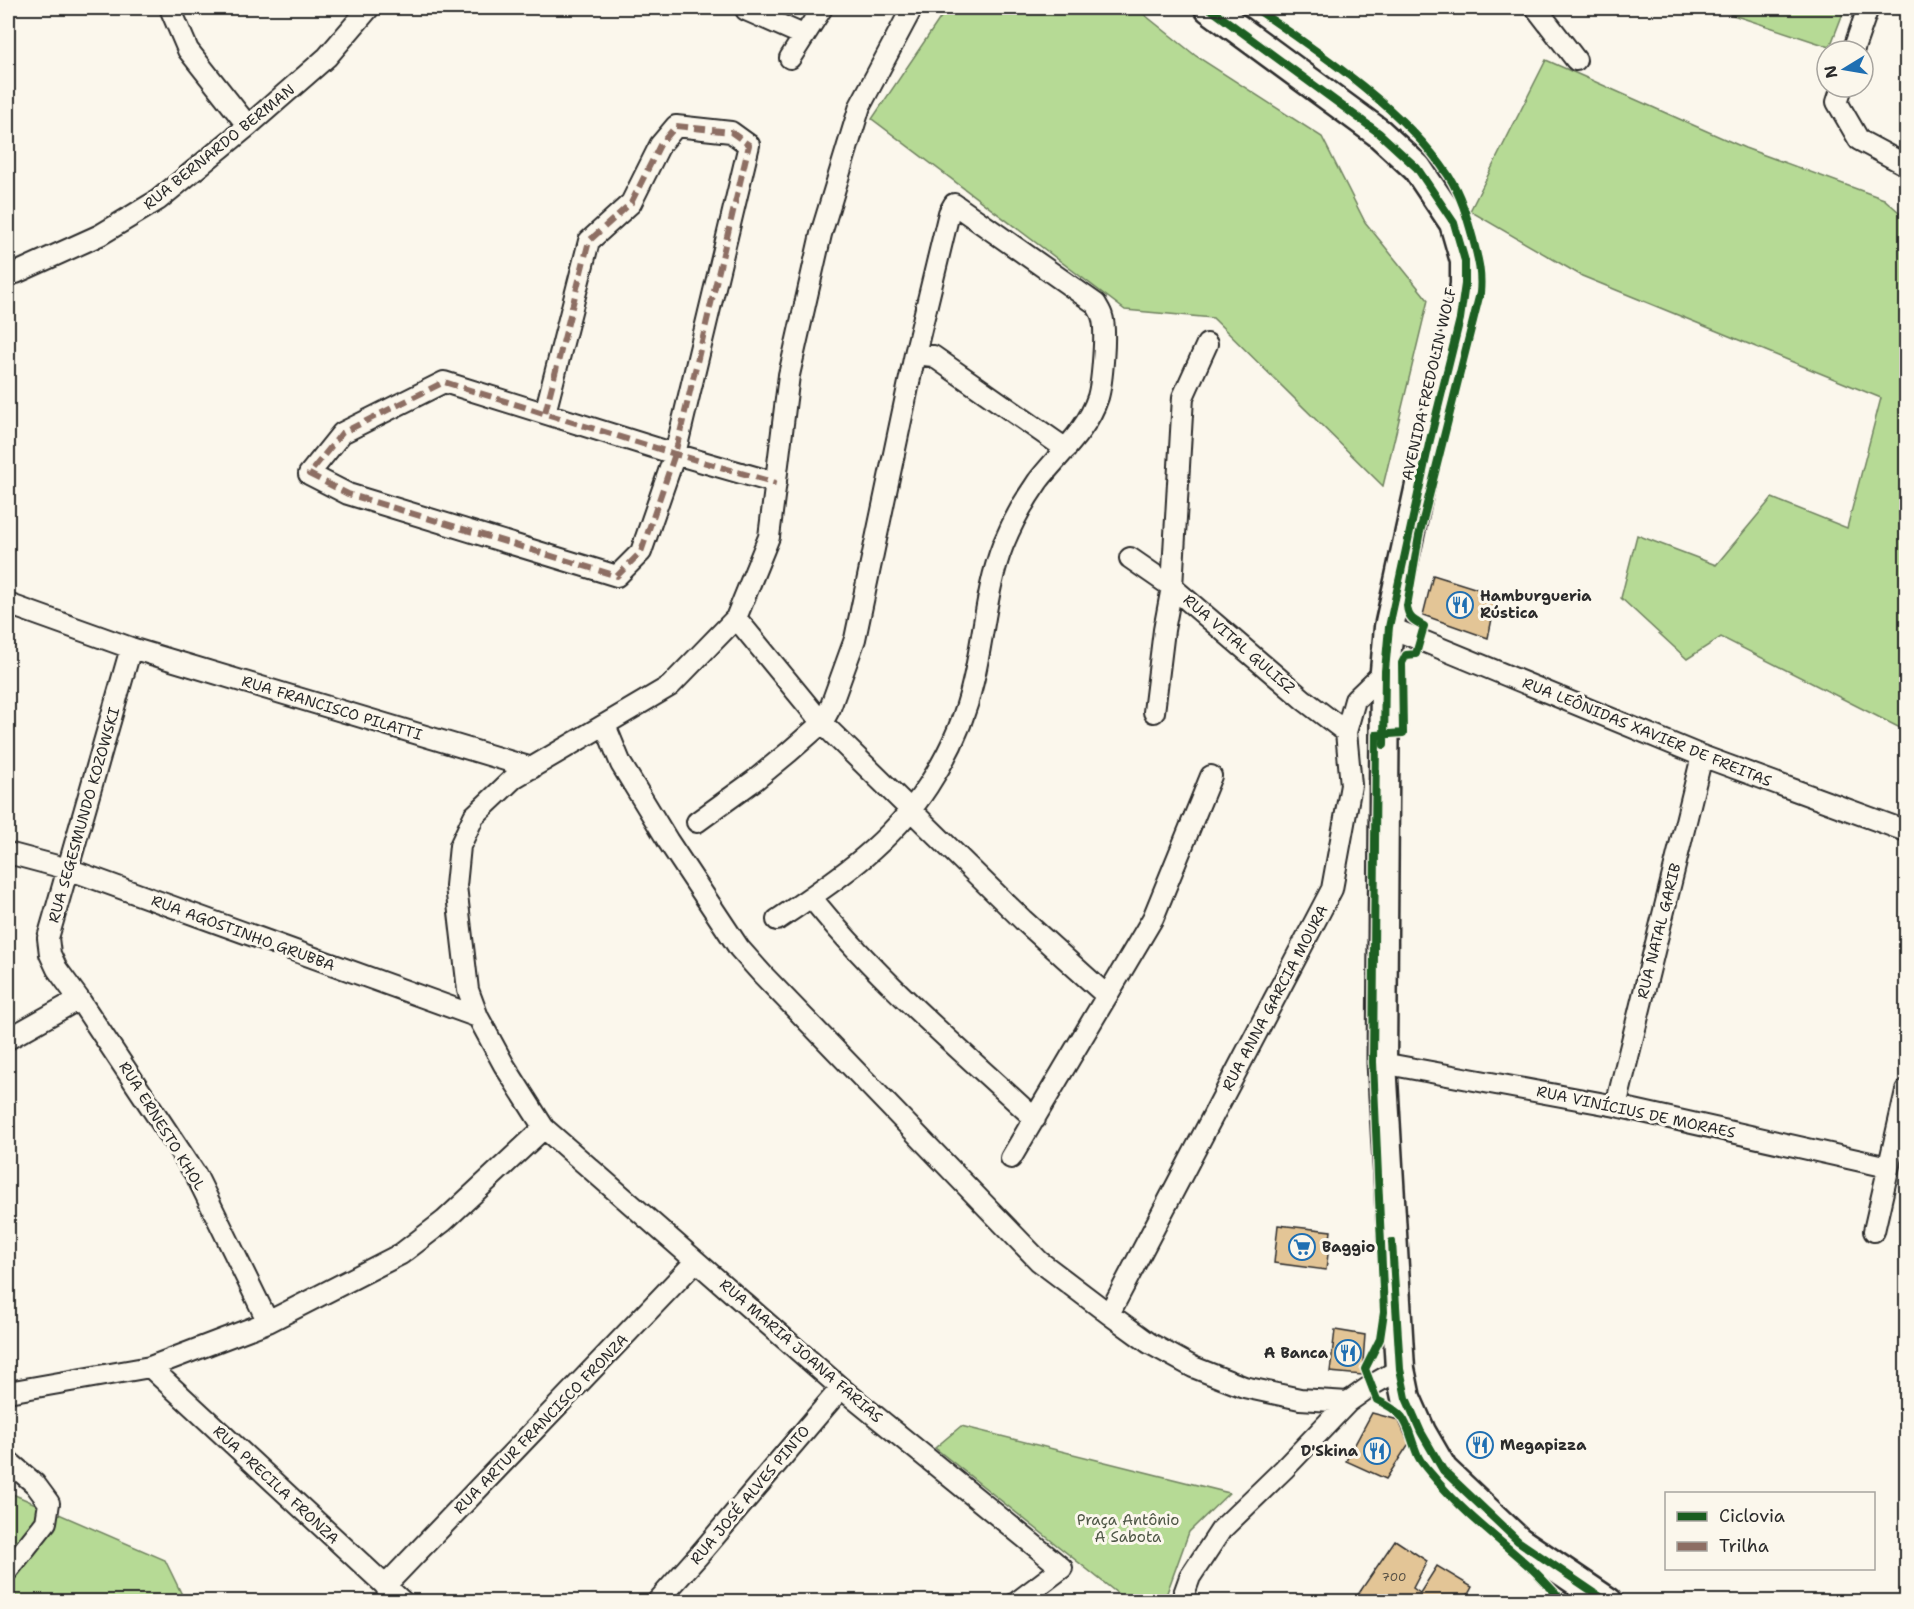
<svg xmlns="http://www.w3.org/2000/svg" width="1914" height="1609" font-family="'Shantell Sans',sans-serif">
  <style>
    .green { fill: #b6da95; stroke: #708260; stroke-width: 1.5 }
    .building { fill: #e3c596; stroke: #2b2b2b; stroke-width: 1.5 }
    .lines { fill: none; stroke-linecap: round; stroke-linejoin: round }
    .street-casing { stroke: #2b2b2b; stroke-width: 24 }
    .secondary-casing { stroke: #2b2b2b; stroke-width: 33 }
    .street { stroke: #fbf7ec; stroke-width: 20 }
    .secondary { stroke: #fbf7ec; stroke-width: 28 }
    .quiet { stroke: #8d6e63; stroke-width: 6; stroke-dasharray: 12 6; stroke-linecap: butt }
    .cycleway-casing { stroke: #fbf7ec; stroke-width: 11 }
    .cycleway { stroke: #1b5e20; stroke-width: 8 }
    .labels { text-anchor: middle; stroke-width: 6; stroke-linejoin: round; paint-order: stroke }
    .number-label { font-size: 12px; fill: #595246 }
    .street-label { font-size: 15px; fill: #2b2b2b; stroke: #fbf7ec }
    .poi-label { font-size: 15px; font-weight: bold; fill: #2b2b2b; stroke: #fbf7ec; text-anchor: start }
    .park-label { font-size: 15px; fill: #4e5746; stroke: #fbf7ec }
  </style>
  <rect width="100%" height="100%" fill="#fbf7ec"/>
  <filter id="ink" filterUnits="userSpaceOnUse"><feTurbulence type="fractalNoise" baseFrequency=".0167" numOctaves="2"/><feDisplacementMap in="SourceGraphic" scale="12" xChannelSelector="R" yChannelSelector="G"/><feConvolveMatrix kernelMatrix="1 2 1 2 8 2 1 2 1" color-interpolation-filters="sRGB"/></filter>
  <g filter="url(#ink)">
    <!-- green -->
    <path class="green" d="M947 8H1136L1196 56 1322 137 1365 222 1428 300 1383 486 1213 318 1125 310 872 119Z
      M1733 8H1845L1830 47 1730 14Z
      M1546 60 1745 148 1884 199 1906 218V731L1721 637 1687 659 1621 598 1637 535 1716 565 1772 498 1847 528 1881 398 1582 276 1470 211Z
      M961 1426 1229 1493 1189 1532 1164 1601H1127L935 1448Z
      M8 1492 165 1560 185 1601H8Z"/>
    <!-- building -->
    <path class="building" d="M1433 575 1497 595 1488 638 1423 615Z
      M1278 1225 1331 1231 1326 1270 1274 1263Z
      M1335 1330 1365 1335 1362 1375 1330 1372Z
      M1372 1413 1402 1421 1410 1442 1386 1479 1346 1461Z
      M1395 1540 1427 1561 1413 1588 1420 1593 1437 1566 1472 1587 1464 1602H1353Z"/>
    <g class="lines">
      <defs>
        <path id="street" d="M170 8 188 50 248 126
          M912 8 860 106 821 234 789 375 769 537 736 618 670 686 514 778 474 816 460 846 456 886 468 990 478 1017 504 1065 544 1128 841 1388 1062 1568 1017 1602
          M1536 8 1576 60
          M746 10 803 35
          M1853 51 1868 8
          M790 58 822 8
          M1842 87 1837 102 1859 140 1906 165
          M16 273 100 235 158 200 248 126 327 57 369 8
          M915 354 933 356 1066 449
          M545 413 589 241 631 203 660 145 676 126 731 132 749 145 675 454 641 552 617 576 348 494 309 474 342 433 444 382 675 454 776 483
          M1130 558 1172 587 1304 700 1346 732
          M8 604 131 648 532 768
          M736 618 822 723 1023 920 1107 996
          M1389 627 1702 756 1906 831
          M131 648 48 938 50 954 57 969 79 999 196 1175 268 1322
          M1154 712 1164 630 1172 587 1183 397 1207 344
          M605 725 621 764 668 841 739 948 763 975 1039 1261 1109 1314 1149 1343 1193 1367 1244 1387 1300 1399 1348 1402
          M697 822 755 780 789 752 822 723 830 708 855 639 915 354 949 213 954 204 1096 304C1098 308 1101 312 1102 316 1107 330 1102 383 1098 397 1087 431 1059 454 1038 481 1024 501 1012 523 1003 545 986 588 984 637 973 682 965 719 949 754 928 786 890 845 835 881 777 920
          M8 853 68 869 478 1017
          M811 897C876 979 958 1047 1035 1119
          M8 1039 79 999
          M1382 1063 1616 1106 1888 1167
          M1616 1106 1702 756
          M1011 1158 1153 918 1211 776
          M1874 1231 1906 1091
          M1109 1314 1332 889 1351 785 1346 732 1355 700 1385 671
          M150 1367 403 1602
          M8 1392 150 1367 268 1322 401 1254 444 1221 544 1128
          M8 1461 35 1484 49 1503 46 1522 8 1570
          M385 1586 696 1261
          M657 1602 699 1555 841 1388
          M1181 1602 1190 1577 1221 1530 1284 1469 1348 1402 1372 1385 1400 1369"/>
        <path id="secondary" d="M1209 8 1379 133 1417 168 1454 223 1465 261V284L1460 319 1429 444 1389 627 1385 671 1382 1063 1400 1369 1406 1398 1421 1432 1443 1470 1518 1541 1608 1602"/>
      </defs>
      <!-- street casing -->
      <use href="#street" class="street-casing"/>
      <!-- secondary casing -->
      <use href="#secondary" class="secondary-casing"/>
      <!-- street -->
      <use href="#street" class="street"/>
      <!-- secondary -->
      <use href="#secondary" class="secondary"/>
      <!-- quiet -->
      <path class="quiet" d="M545 413 589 241 631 203 660 145 676 126 731 132 749 145 675 454 641 552 617 576 348 494 309 474 342 433 444 382 675 454 776 483"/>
      <defs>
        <path id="cycleway" d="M1209 8 1379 133 1417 168 1454 223 1465 261V284L1460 319 1429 444 1389 627 1385 671 1384 745
          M1255 8C1319 52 1405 110 1448 175 1461 195 1467 217 1473 239 1478 259 1482 272 1480 293L1419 536 1407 606C1408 618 1414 621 1424 626L1416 654 1406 655 1402 663 1403 733 1376 735 1373 1062 1384 1312 1380 1339 1365 1369 1377 1400C1411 1416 1405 1425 1418 1456 1422 1465 1432 1474 1438 1482 1466 1515 1500 1540 1532 1569 1544 1580 1553 1592 1565 1602
          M1392 1242 1400 1369 1406 1398 1421 1432 1443 1470 1518 1541 1608 1602"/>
      </defs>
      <!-- cycleway casing -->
      <use href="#cycleway" class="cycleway-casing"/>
      <!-- cycleway -->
      <use href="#cycleway" class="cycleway"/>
    </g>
  </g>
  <!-- icons -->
  <defs>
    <symbol id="restaurant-ring" viewBox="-11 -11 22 22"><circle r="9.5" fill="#fbf7ec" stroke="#1f6fb2" stroke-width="1.5"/><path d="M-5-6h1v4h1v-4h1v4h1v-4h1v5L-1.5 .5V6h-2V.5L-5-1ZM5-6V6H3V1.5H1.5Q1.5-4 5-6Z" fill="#1f6fb2"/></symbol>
    <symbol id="supermarket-ring" viewBox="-11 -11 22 22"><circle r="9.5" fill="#fbf7ec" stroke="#1f6fb2" stroke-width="1.5"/><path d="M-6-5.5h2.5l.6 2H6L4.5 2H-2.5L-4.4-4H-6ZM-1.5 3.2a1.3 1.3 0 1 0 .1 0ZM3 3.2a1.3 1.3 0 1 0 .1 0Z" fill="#1f6fb2"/></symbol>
  </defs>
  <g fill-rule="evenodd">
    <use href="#restaurant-ring" x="1445" y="590" width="30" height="30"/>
    <use href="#supermarket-ring" x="1287" y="1232" width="30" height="30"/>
    <use href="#restaurant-ring" x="1333" y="1338" width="30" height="30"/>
    <use href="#restaurant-ring" x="1465" y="1430" width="30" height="30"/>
    <use href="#restaurant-ring" x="1362" y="1436" width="30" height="30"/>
  </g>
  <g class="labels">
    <!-- number labels -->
    <g class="number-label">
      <text x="1394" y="1581">700</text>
    </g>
    <!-- street labels -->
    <g class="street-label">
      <text transform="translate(219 147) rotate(-39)" y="5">RUA BERNARDO BERMAN</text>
      <text transform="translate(1429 384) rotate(-77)" y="5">AVENIDA FREDOLIN WOLF</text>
      <text transform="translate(1239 644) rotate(41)" y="5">RUA VITAL GULISZ</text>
      <text transform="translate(332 708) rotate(17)" y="5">RUA FRANCISCO PILATTI</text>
      <text transform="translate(1647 732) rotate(22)" y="5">RUA LEÔNIDAS XAVIER DE FREITAS</text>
      <text transform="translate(84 815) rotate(-74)" y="5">RUA SEGESMUNDO KOZOWSKI</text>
      <text transform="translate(1659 931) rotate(-76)" y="5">RUA NATAL GARIB</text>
      <text transform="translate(243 933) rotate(20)" y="5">RUA AGOSTINHO GRUBBA</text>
      <text transform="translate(1275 998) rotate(-62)" y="5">RUA ANNA GARCIA MOURA</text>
      <text transform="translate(1636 1112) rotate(12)" y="5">RUA VINÍCIUS DE MORAES</text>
      <text transform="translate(162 1126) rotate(58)" y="5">RUA ERNESTO KHOL</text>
      <text transform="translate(801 1351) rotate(41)" y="5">RUA MARIA JOANA FARIAS</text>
      <text transform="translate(541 1424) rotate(-46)" y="5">RUA ARTUR FRANCISCO FRONZA</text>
      <text transform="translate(276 1485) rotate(43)" y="5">RUA PRECILA FRONZA</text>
      <text transform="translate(750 1495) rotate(-50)" y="5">RUA JOSÉ ALVES PINTO</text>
    </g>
    <!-- poi labels -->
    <g class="poi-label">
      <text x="1480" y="601">Hamburgueria<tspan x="1480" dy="17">Rústica</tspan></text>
      <text x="1322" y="1252">Baggio</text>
      <text x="1328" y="1358" text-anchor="end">A Banca</text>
      <text x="1500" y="1450">Megapizza</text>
      <text x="1358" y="1456" text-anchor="end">D'Skina</text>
    </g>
    <!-- park labels -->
    <g class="park-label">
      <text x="1128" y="1525">Praça Antônio<tspan x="1128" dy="17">A Sabota</tspan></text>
    </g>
  </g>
  <!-- margin -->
  <rect width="1914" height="1609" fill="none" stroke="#fbf7ec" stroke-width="30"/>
  <rect x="15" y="15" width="1884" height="1579" fill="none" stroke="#2b2b2b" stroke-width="2" filter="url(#ink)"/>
  <!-- legend -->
  <rect x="1665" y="1492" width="210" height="78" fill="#fbf7ec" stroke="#a8a59f" stroke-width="1.5"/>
  <rect x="1677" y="1512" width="30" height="9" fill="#1b5e20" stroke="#a8a59f" stroke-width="1.5"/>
  <text x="1719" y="1522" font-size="18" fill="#2b2b2b">Ciclovia</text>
  <rect x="1677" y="1542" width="30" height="9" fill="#8d6e63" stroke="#a8a59f" stroke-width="1.5"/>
  <text x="1719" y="1552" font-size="18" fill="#2b2b2b">Trilha</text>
  <!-- north arrow -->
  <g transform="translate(1845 69) rotate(259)"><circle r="28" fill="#fbf7ec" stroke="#a8a59f" stroke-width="1.5"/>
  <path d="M0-4.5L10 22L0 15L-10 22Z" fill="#1f6fb2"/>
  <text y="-9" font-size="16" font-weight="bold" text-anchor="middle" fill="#2b2b2b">N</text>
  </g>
</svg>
